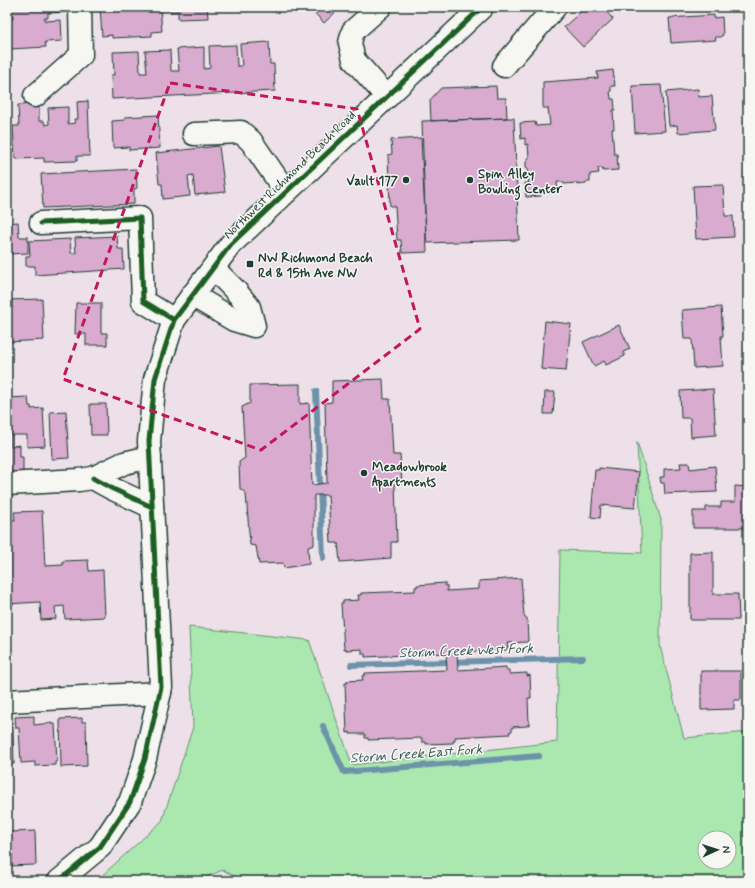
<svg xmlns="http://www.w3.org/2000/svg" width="755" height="888" font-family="Mynerve,sans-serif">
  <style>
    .green { fill: #abe8af; stroke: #659272; fill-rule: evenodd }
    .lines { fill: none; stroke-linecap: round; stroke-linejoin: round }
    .stream { stroke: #6c93aa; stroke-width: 6 }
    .building { fill: #d8abcf; stroke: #1f3d34 }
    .minor-casing { stroke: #1f3d34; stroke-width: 25 }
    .major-casing { stroke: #1f3d34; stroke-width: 25 }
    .minor { stroke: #f6f6f2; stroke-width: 22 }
    .major { stroke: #f6f6f2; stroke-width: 22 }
    .cycleway-casing { stroke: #f6f6f2; stroke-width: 8 }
    .cycleway { stroke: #1b5e20; stroke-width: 5 }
    .marked { fill: none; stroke: #c2185b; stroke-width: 3; stroke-dasharray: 8 5; stroke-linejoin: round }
    .poi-dot { fill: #1f3d34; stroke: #f6f6f2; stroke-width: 1.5 }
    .labels { text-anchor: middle; stroke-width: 3; stroke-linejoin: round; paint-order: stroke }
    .poi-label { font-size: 13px; font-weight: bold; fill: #1f3d34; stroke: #f6f6f2; text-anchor: start }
    .street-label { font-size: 13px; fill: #1f3d34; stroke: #f6f6f2 }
    .water-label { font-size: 14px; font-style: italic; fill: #395a5b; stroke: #f6f6f2 }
  </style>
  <rect width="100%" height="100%" fill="#ede0e8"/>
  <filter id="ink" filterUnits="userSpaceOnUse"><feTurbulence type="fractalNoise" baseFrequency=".025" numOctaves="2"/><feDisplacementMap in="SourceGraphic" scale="8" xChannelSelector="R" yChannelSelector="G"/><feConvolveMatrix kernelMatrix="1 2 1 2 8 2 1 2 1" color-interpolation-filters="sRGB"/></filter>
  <g filter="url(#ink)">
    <!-- green -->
    <path class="green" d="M637 442 661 520 660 646 684 738 748 732V881H432V879L420 881H243L223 870 196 881H96L162 821 193 727 189 627 309 640 352 765 557 742 560 550 642 553ZM705 838H729V862H705Z"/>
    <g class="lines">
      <!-- stream -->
      <path class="stream" d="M316 391 323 558
        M351 665 583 658
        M323 726 344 772 539 756"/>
    </g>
    <!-- building -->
    <path class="building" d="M12 7H65V12L48 13V18H44L45 21 61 20 62 41 45 42 46 47 10 49 8 19H13Z
      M100 7H160L162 31 152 32V36L112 38V35L102 36Z
      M170 7H207L208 18 178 19V11L170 12Z
      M309 7H341L324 23Z
      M586 7H602L613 19 583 47 564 27Z
      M714 15V18L722 17 723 35 721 36V37H715L716 40 671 43 669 18Z
      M269 42 270 64H274L275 91 112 99 111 75H114L113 52 139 51 140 73H147L145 51 170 50 171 71H179L177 49 204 47V69L210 68 209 46 236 45 237 66H242L240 44Z
      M613 70 615 86H611V91H610L611 99H614L615 110H613L614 129H612L614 154H617L618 170 603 171 602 168H598L599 173 590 174V182H586V184L577 185V183L564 184 563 182H557L558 192 540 193 541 196 526 197 525 183H529L527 174H528V168H526V162H527V158H529L528 144 525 145V138L521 139 520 123 535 122 536 126 550 125 548 108H543V82L598 78 597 72Z
      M661 85 665 131 635 133 632 86Z
      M496 86 497 98H506L507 118 431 121 430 100 441 88Z
      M698 89 699 97 712 96 715 130 678 133 677 125 669 126 666 92Z
      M88 101 90 156H77V161L44 162V158L15 159 13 126H19L18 105 39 104V121H44L45 125 49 124 48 108 68 107V124L75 123 74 119H78L77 102Z
      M158 115 160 148 129 150V147L113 148 112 121 125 120V117Z
      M507 118H514L519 240 426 243 422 121Z
      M421 138 427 252 402 253 401 240H397L395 206H390L388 155 392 154 391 140Z
      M219 146 225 192 195 195 193 175 188 176 190 196 163 199 162 184H159L156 153Z
      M136 169 137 188 134 189V204L43 208 41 174Z
      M723 185 725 216H733L734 237 696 239 693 186Z
      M18 222 19 237H28V253L7 254V223Z
      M117 236 118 249H123L124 269 35 275V266H26V256H30L29 241 70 239 71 253H76L75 238Z
      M42 299 44 340 7 342V300Z
      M76 303H101V333H107V345H86V334H75Z
      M721 307 723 336H721L723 366 694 368 692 339H684L682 310Z
      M545 321 571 324 566 371 541 369Z
      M619 325 630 349 623 352 625 356 606 365 604 361 594 366 583 342Z
      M383 379 384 399H390L393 455H400L402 483 395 484 397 542H391V558L340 562 338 543H331L328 495H314V545L308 547 309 564 284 568 283 563 259 564 256 546 250 545 246 493 240 489 239 462 245 458 242 407 250 403V385L300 384V404L309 403 312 485 327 483 325 403 332 402V381Z
      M713 389 716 435 691 437 690 418H681L680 391Z
      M545 392H555L553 414H544Z
      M28 397 29 406H31V409L43 408 45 446 27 447V435H11V446L20 445V457H23V472L7 473V398Z
      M90 404H106L107 435H91Z
      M66 411 69 458 52 459 50 412Z
      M680 463H689L690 469 715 466 717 492 665 494 664 483H661L660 477H664V469L681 468Z
      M599 468 639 472 635 508 601 505 600 518 591 517 595 470H599Z
      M735 486 748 487V528H693V511H706V507H721V502H735Z
      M42 511 45 566 63 565V561L88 560 89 571 103 570 105 617 65 619 64 606 55 607 56 619 41 620 40 602 7 604V517H12V520H15L14 512Z
      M713 552V594H738L739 620H690V553Z
      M521 578 524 616H525V618H527L528 641 527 642 507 643 508 648H506V650L457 652 458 670 506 667V670H509V674L527 673V676L530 675 531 698H528L529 725H527V726L512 727V731L509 732 510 734 455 737V741H453V743L426 744V742H422V738L368 740V738H365V734H350V732L347 733 345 683H348L347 681 363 680 362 676 365 675V673L447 670 446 653 365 657V654H362V649L346 650V648L344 649 341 603H343V601L359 600 358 595H361V593L415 591V587H417V585L445 583V586H447V591L479 589V581Z
      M701 671H741V700H734V709L701 710Z
      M34 716V725L51 723V724H55L57 761 55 762V765L35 766V762L21 763 19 728H16L15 717Z
      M82 718V722H86L87 766 61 767 60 719Z
      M7 727H13L14 764H7Z
      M35 831 36 865 7 866V832Z"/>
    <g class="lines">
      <defs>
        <path id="minor" d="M380 7 353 31 350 43 354 60 387 97
          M504 66 555 7
          M35 96 81 55 80 7
          M194 134 241 132 251 141 286 192
          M41 223 140 218 143 301 174 320
          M213 268 235 290 249 307 254 326
          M192 295 234 320 254 326
          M93 478 113 489 152 507
          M7 484 79 480 93 478 124 463 150 457
          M7 701 160 693"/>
        <path id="major" d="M59 881 100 847 130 802 145 759 161 687 149 441 155 379 174 320 231 244 482 7"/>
      </defs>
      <!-- minor casing -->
      <use href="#minor" class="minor-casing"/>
      <!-- major casing -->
      <use href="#major" class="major-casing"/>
      <!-- minor -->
      <use href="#minor" class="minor"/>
      <!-- major -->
      <use href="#major" class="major"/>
      <defs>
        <path id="cycleway" d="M41 223 140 218 143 301 174 320
          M93 478 113 489 152 507
          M59 881 100 847 130 802 145 759 161 687 149 441 155 379 174 320 231 244 482 7"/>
      </defs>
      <!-- cycleway casing -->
      <use href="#cycleway" class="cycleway-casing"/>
      <!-- cycleway -->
      <use href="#cycleway" class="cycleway"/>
    </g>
  </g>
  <!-- marked area -->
  <path class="marked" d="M170 83 357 109 420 329 261 450 63 379Z"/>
  <!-- markers -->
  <g class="poi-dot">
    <circle cx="406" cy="180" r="4"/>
    <circle cx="470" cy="180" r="4"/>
    <rect x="246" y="260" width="8" height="8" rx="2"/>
    <circle cx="364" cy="473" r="4"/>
  </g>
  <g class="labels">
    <!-- poi labels -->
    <g class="poi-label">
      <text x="478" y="178">Spin Alley<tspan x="478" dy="15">Bowling Center</tspan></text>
      <text x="398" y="185" text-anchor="end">Vault 177</text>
      <text x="258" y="262">NW Richmond Beach<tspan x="258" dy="15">Rd &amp; 15th Ave NW</tspan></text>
      <text x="372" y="471">Meadowbrook<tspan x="372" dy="15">Apartments</tspan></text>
    </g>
    <!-- street labels -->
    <g class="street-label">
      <text transform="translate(289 174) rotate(-44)" y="5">Northwest Richmond Beach Road</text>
    </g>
    <!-- water labels -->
    <g class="water-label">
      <text transform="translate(466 650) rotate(-2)" y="5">Storm Creek West Fork</text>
      <text transform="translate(416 753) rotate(-4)" y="5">Storm Creek East Fork</text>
    </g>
  </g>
  <!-- margin -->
  <rect width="755" height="888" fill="none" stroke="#f6f6f2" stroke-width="24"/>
  <rect x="12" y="12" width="731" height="864" fill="none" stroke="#1f3d34" stroke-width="1.5" filter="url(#ink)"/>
  <!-- north arrow -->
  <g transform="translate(717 850) rotate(87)"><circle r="19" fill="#f6f6f2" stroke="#a0aca6"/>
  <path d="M0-3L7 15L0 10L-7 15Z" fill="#1f3d34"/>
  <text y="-6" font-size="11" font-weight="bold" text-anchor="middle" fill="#1f3d34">N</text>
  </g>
</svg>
